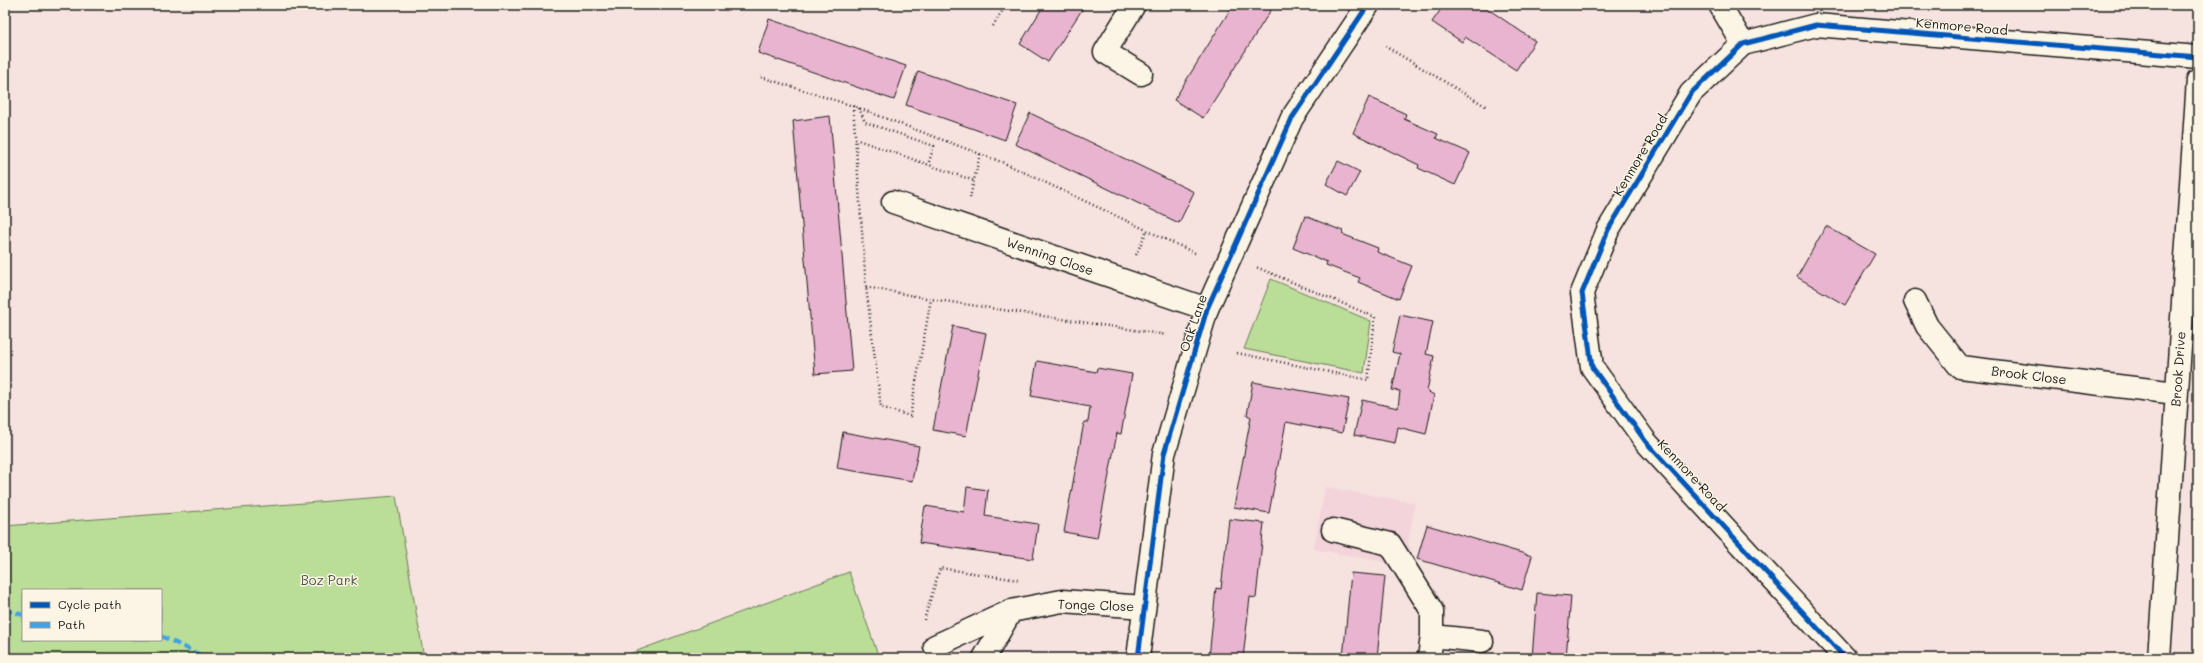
<svg xmlns="http://www.w3.org/2000/svg" width="2203" height="663" font-family="Mali,sans-serif">
  <style>
    .built { fill: #f2d4da }
    .green { fill: #badd97; stroke: #6b7c5a; fill-rule: evenodd }
    .building { fill: #e9b4cf; stroke: #1c1c1c }
    .lines { fill: none; stroke-linecap: round; stroke-linejoin: round }
    .minor-casing { stroke: #1c1c1c; stroke-width: 25 }
    .path { stroke: #1c1c1c; stroke-width: 2.5; stroke-dasharray: 1 3; stroke-linecap: butt }
    .minor { stroke: #fcf5e5; stroke-width: 22 }
    .quiet { stroke: #3da2ea; stroke-width: 4; stroke-dasharray: 8 4; stroke-linecap: butt }
    .cycleway-casing { stroke: #fcf5e5; stroke-width: 8 }
    .cycleway { stroke: #0057b8; stroke-width: 5 }
    .labels { text-anchor: middle; stroke-width: 3; stroke-linejoin: round; paint-order: stroke }
    .street-label { font-size: 13px; fill: #1c1c1c; stroke: #fcf5e5 }
    .park-label { font-size: 13px; fill: #4b5641; stroke: #fcf5e5 }
  </style>
  <rect width="100%" height="100%" fill="#f6e2de"/>
  <filter id="ink" filterUnits="userSpaceOnUse"><feTurbulence type="fractalNoise" baseFrequency=".025" numOctaves="2"/><feDisplacementMap in="SourceGraphic" scale="8" xChannelSelector="R" yChannelSelector="G"/><feConvolveMatrix kernelMatrix="1 2 1 2 8 2 1 2 1" color-interpolation-filters="sRGB"/></filter>
  <g filter="url(#ink)">
    <!-- built -->
    <path class="built" d="M1325 487 1415 503 1408 542 1412 554 1396 570 1389 563 1314 549Z"/>
    <!-- green -->
    <path class="green" d="M1271 279 1371 321 1364 373 1244 349Z
      M396 496 424 658H5V526ZM23 590H161V640H23Z
      M849 572 879 658H618Z"/>
    <!-- building -->
    <path class="building" d="M1044 5H1085L1048 62 1020 44Z
      M1233 5H1274L1203 118 1174 100Z
      M1444 5H1486L1485 7 1535 41 1516 70 1465 37 1462 42 1432 22Z
      M769 19 906 66 894 100 758 53Z
      M918 71 1017 105 1005 140 906 105Z
      M1369 97 1406 114 1404 119 1438 134 1436 138 1470 153 1455 185 1418 168 1419 165 1353 133Z
      M1030 113 1194 192 1179 223 1015 144Z
      M830 116 852 371 815 374 793 121Z
      M1338 161 1360 172 1347 196 1326 184Z
      M1305 216 1343 231 1342 234 1378 248 1377 252 1412 266 1399 299 1358 282 1360 278 1326 265 1327 262 1293 248Z
      M1826 226 1875 254 1845 305 1797 277Z
      M1400 315 1433 322 1426 354 1434 356 1427 391 1434 395 1426 434 1398 427 1395 443 1354 435 1362 400 1398 408 1400 391 1392 390 1400 354 1392 352Z
      M953 326 986 333 966 436 933 430Z
      M1037 361 1096 372 1097 368 1132 374 1121 434 1117 433 1097 538 1064 532 1084 422H1088L1090 407 1031 396Z
      M1253 382 1349 399 1342 433 1286 422 1269 513 1234 507 1251 417 1247 415Z
      M843 432 919 446 912 481 837 468Z
      M967 487 988 490 985 516 1038 524 1033 559 919 543 925 506 964 512Z
      M1229 519 1264 523 1256 598 1250 597 1243 658H1209L1216 588 1221 589Z
      M1427 525 1532 556 1522 590 1417 559Z
      M1351 573 1385 576 1377 658H1343Z
      M1537 593 1571 596 1566 658H1532Z"/>
    <g class="lines">
      <defs>
        <path id="minor" d="M1134 5 1105 52 1141 74
          M1720 5 1743 44
          M893 202 1207 309
          M1915 301 1927 326 1960 367 2176 393
          M1333 530 1390 544 1432 611V636
          M935 646 1011 611 1062 601 1144 607
          M984 658 1011 611
          M1138 658 1164 454 1207 309 1292 118 1368 5
          M1429 658 1432 636 1482 641
          M1845 658 1646 442 1592 367 1582 293 1608 230 1691 93 1743 44 1816 25 2198 57
          M2159 658 2198 80"/>
      </defs>
      <!-- minor casing -->
      <use href="#minor" class="minor-casing"/>
      <!-- path -->
      <path class="path" d="M993 26 1006 5
        M1385 46 1487 107
        M761 77 853 106 1004 163 1195 253
        M853 106 866 287 881 407 910 416 931 299
        M859 108 865 122 934 146 928 165
        M855 139 975 181
        M970 198 980 154
        M1136 255 1147 230
        M866 287 931 299 1167 335
        M1237 353 1368 380 1375 317 1256 267
        M924 620 940 568 1018 580"/>
      <!-- minor -->
      <use href="#minor" class="minor"/>
      <!-- quiet -->
      <path class="quiet" d="M5 609 23 615
        M161 636 207 658"/>
      <defs>
        <path id="cycleway" d="M1138 658 1164 454 1207 309 1292 118 1368 5
          M1845 658 1646 442 1592 367 1582 293 1608 230 1691 93 1743 44 1816 25 2198 57"/>
      </defs>
      <!-- cycleway casing -->
      <use href="#cycleway" class="cycleway-casing"/>
      <!-- cycleway -->
      <use href="#cycleway" class="cycleway"/>
    </g>
  </g>
  <g class="labels">
    <!-- street labels -->
    <g class="street-label">
      <text transform="translate(1962 26) rotate(5)" y="5">Kenmore Road</text>
      <text transform="translate(1640 155) rotate(-59)" y="5">Kenmore Road</text>
      <text transform="translate(1050 256) rotate(19)" y="5">Wenning Close</text>
      <text transform="translate(1193 323) rotate(-71)" y="5">Oak Lane</text>
      <text transform="translate(2178 369) rotate(-86)" y="5">Brook Drive</text>
      <text transform="translate(2029 375) rotate(7)" y="5">Brook Close</text>
      <text transform="translate(1692 475) rotate(47)" y="5">Kenmore Road</text>
      <text transform="translate(1096 605) rotate(2)" y="5">Tonge Close</text>
    </g>
    <!-- park labels -->
    <g class="park-label">
      <text x="329" y="585">Boz Park</text>
    </g>
  </g>
  <!-- margin -->
  <rect width="2203" height="663" fill="none" stroke="#fcf5e5" stroke-width="20"/>
  <rect x="10" y="10" width="2183" height="643" fill="none" stroke="#1c1c1c" stroke-width="1.5" filter="url(#ink)"/>
  <!-- legend -->
  <rect x="22" y="589" width="140" height="52" fill="#fcf5e5" stroke="#a29e95"/>
  <rect x="30" y="602" width="20" height="6" fill="#0057b8" stroke="#a29e95"/>
  <text x="58" y="609" font-size="12" fill="#1c1c1c">Cycle path</text>
  <rect x="30" y="622" width="20" height="6" fill="#3da2ea" stroke="#a29e95"/>
  <text x="58" y="629" font-size="12" fill="#1c1c1c">Path</text>
</svg>
